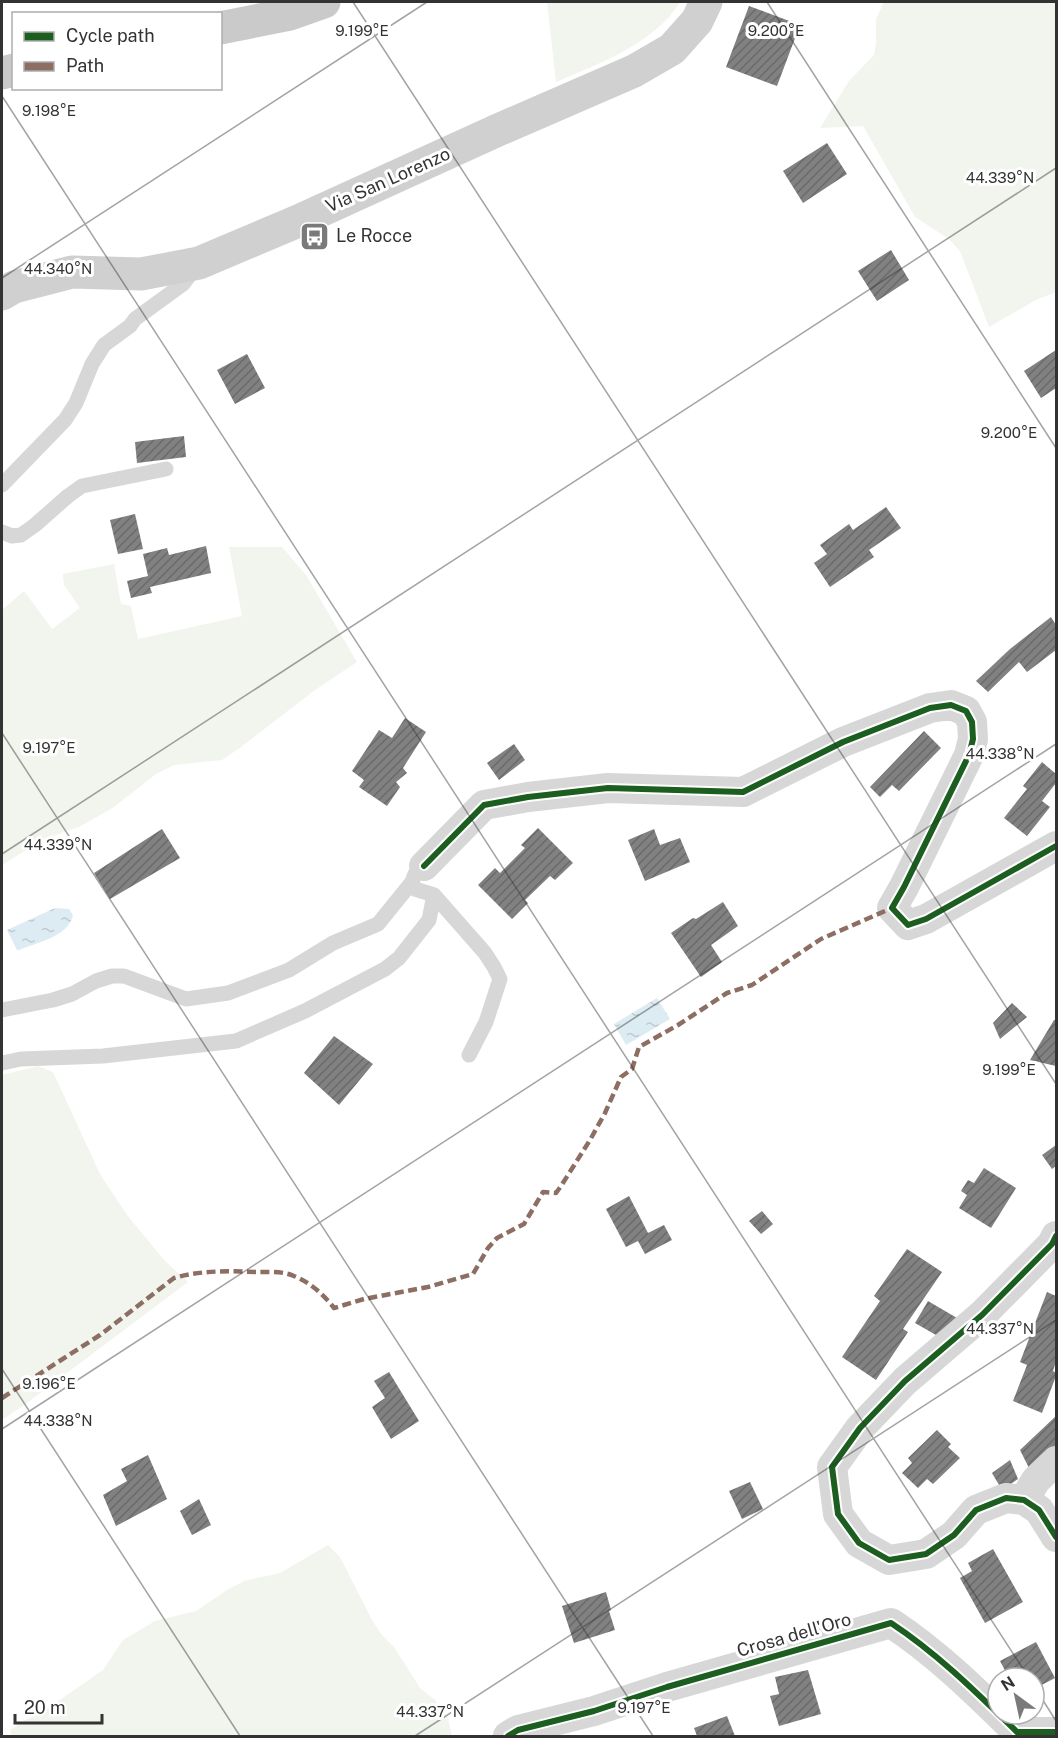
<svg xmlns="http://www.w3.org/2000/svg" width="1058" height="1738" font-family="'Public Sans',sans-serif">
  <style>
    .green { fill: #f1f5ed }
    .water { fill: url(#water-ripples) }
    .building { fill: url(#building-hatch) }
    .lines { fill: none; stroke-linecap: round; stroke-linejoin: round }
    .service { stroke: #d7d7d7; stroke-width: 15 }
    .minor { stroke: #d7d7d7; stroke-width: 30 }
    .secondary { stroke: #d0d0d0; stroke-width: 33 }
    .primary { stroke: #cacaca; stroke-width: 33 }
    .quiet { stroke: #8d6e63; stroke-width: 4.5; stroke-dasharray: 9 4.5; stroke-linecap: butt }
    .cycleway-casing { stroke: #fff; stroke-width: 10 }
    .cycleway { stroke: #1b5e20; stroke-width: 6 }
    .ticks { fill: none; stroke: #333; stroke-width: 1.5; stroke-opacity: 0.45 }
    .labels { text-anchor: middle; stroke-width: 6; stroke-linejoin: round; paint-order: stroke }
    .street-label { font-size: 18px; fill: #333; stroke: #fff }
    .poi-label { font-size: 18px; fill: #333; stroke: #fff; text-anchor: start }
    .ticks-label { font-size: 15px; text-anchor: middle; fill: #333; stroke: #fff; stroke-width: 6; stroke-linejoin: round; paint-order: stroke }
  </style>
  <defs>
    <pattern id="water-ripples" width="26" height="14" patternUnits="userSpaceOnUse" patternTransform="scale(1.5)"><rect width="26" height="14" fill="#ddebf3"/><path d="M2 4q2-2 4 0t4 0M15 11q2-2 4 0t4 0" fill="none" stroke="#becad1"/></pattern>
    <pattern id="building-hatch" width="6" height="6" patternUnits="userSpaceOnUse" patternTransform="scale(1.5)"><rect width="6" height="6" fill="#818181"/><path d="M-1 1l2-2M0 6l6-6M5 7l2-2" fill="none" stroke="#6a6a6a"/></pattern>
  </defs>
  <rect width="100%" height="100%" fill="#fff"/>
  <!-- green -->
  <path class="green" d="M547 2H680C654 44 600 63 556 82Z
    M884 2H1056V292L1036 300 989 327 960 251 949 239 915 217 863 126 820 128 849 81 874 55 876 44V19Z
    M229 547H282L306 575 357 662 315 690 241 747 222 760 174 765 156 774 114 807 81 826 44 839 2 865V610L24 591 52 629 80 608 64 585 63 574 114 564 121 604 131 606 138 639 242 616Z
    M38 1066 53 1072 100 1174 127 1215 164 1260 188 1282 23 1406 2 1420V1075Z
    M328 1545 340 1557 372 1620 381 1634 394 1647 420 1688 435 1700 448 1719 452 1736H11L10 1730 25 1720 41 1713 103 1670 123 1640 155 1621 196 1611 227 1590 244 1581 280 1573Z"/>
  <!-- water -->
  <path class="water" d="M55 908 69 909 73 915C68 937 38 942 19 950H17L7 930Z
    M657 998 670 1019 626 1045 614 1024Z"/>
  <!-- building -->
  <path class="building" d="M749 6 800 25 777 86 726 67Z
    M827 143 847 174 803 203 783 171Z
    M891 250 909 280 877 301 858 271Z
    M1056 350V388L1041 398 1024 371Z
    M247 354 265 388 235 404 217 370Z
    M184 436 186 457 137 463 135 442Z
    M886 507 901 528 869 550 874 557 830 587 814 563 827 554 820 545 849 524 853 530Z
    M135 514 143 549 118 554 110 520Z
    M206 546 211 573 150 587 152 593 131 598 127 581 148 576 143 554 167 548 169 555Z
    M1051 617 1056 625V650L1027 672 1019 662 988 692 976 681 1010 649Z
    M405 718 426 732 403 768 407 773 396 782 400 787 387 806 359 787 364 780 352 771 379 730 392 738Z
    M924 731 941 748 899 791 892 785 880 797 870 787Z
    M514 744 525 760 499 780 487 763Z
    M1042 762 1056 774V783L1042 801 1050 807 1027 836 1004 818 1027 789 1023 786Z
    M538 828 573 863 555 880 550 876 525 900 528 903 512 919 478 885 495 868 500 873 525 848 521 845Z
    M162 829 180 858 110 899 94 873Z
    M654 829 660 845 680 838 690 862 645 881 628 840Z
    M723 902 738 926 711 945 722 962 701 977 671 933 693 918 696 919Z
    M1012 1003 1027 1017 1000 1039 993 1023Z
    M1054 1020H1056V1066L1030 1060Z
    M334 1036 373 1064 339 1105 304 1073Z
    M1056 1145V1166L1052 1169 1042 1155Z
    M984 1168 1016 1188 991 1228 959 1208 967 1195 961 1191 968 1180 974 1183Z
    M629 1196 648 1233 664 1225 672 1240 645 1254 638 1241 626 1247 606 1209Z
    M762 1211 773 1224 761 1234 749 1221Z
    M907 1249 942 1272 903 1329 908 1332 876 1380 842 1357 880 1301 874 1296Z
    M1047 1292 1056 1296V1361L1053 1371 1056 1373V1376L1042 1413 1013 1401 1027 1365 1020 1362Z
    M928 1301 957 1318 943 1339 915 1323Z
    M389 1372 419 1421 391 1439 372 1407 385 1398 374 1381Z
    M1056 1416V1450L1030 1470 1020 1450Z
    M937 1430 951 1444 948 1447 960 1458 933 1484 927 1479 918 1488 902 1473 912 1463 908 1458Z
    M148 1455 167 1499 116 1526 103 1495 127 1481 121 1469Z
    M1010 1460 1018 1479 1002 1490 992 1473Z
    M750 1482 763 1509 742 1519 729 1491Z
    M199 1499 211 1525 192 1535 180 1511Z
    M993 1549 1023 1602 985 1623 960 1578 972 1571 968 1563Z
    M606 1592 611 1610 609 1611 615 1630 574 1643 562 1606Z
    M1036 1642 1055 1678 1034 1689V1678H1009L1000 1661Z
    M808 1670 821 1714 779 1726 770 1696 779 1694 775 1677Z
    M727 1716 735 1736H697L694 1728Z"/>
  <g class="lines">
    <!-- service -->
    <path class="service" d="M2 485 65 420 76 403 92 364 104 345 130 326 135 319 183 284 196 267
      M2 532 12 536 21 535 35 525 68 496 82 486 166 469
      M415 874 412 882 415 889 434 895 485 953 494 967 500 979 486 1022 469 1055
      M2 1010 53 1000 72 994 96 981 112 976H124L186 999 228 993 289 970 333 943 378 924 412 882
      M2 1063 21 1059 103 1056 236 1041 305 1011 385 969 399 958 429 920 434 895"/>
    <!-- minor -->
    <path class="minor" d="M424 866 484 805 528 797 608 788 743 792 843 742 930 708 951 705 966 711 972 722 973 739 969 755 904 887 892 908 908 925 926 919 1056 846
      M1056 1236 1052 1244 982 1315 905 1381 860 1428 832 1467 838 1514 859 1543 889 1560 926 1554 954 1535 976 1510 1006 1498 1024 1500 1039 1510 1056 1537
      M1024 1500 1036 1480 1056 1461
      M508 1736 518 1730 594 1711 667 1687 891 1623C938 1654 977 1693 1017 1732H1056"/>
    <!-- secondary -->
    <path class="secondary" d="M2 294 14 287 72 272 141 274 199 263 296 222 498 130 634 71 672 49 697 21 706 2"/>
    <!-- primary -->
    <path class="primary" d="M220 28 290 14 324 2
      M2 73 14 70"/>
    <!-- quiet -->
    <path class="quiet" d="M2 1398 100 1335 174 1278C202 1270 229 1271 257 1272 269 1272 283 1271 294 1276 311 1283 323 1294 334 1308L364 1299 428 1287 473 1274 488 1248 497 1238 524 1224 543 1192 556 1193 561 1186 590 1140 605 1113 621 1077 632 1069 639 1047 678 1025 727 993 752 985 821 939 892 908"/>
    <defs>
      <path id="cycleway" d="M424 866 484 805 528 797 608 788 743 792 843 742 930 708 951 705 966 711 972 722 973 739 969 755 904 887 892 908 908 925 926 919 1056 846
        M1056 1236 1052 1244 982 1315 905 1381 860 1428 832 1467 838 1514 859 1543 889 1560 926 1554 954 1535 976 1510 1006 1498 1024 1500 1039 1510 1056 1537
        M508 1736 518 1730 594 1711 667 1687 891 1623C938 1654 977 1693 1017 1732H1056"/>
    </defs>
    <!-- cycleway casing -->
    <use href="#cycleway" class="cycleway-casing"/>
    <!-- cycleway -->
    <use href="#cycleway" class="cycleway"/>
  </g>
  <!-- ticks -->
  <path class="ticks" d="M353 2 1056 1084M767 2 1056 448M2 96 1029 1678M2 278 427 2M2 733 653 1736M2 854 1056 168M2 1369 240 1736M2 1429 1056 744M1034 1686 1056 1721M415 1736 1056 1320"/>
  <!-- icons -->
  <defs>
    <symbol id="bus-square" viewBox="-11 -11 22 22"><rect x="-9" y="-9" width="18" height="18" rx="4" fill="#7a7a7a" stroke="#fff"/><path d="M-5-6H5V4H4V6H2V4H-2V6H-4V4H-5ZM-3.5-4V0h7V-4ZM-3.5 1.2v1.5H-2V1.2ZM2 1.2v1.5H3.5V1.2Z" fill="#fff"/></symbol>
  </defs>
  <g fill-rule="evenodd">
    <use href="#bus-square" x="298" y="220" width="33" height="33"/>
  </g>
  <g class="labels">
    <!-- street labels -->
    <g class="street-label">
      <text transform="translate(388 180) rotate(-24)" y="6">Via San Lorenzo</text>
      <text transform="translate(794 1635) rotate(-16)" y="6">Crosa dell'Oro</text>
    </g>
    <!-- poi labels -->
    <g class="poi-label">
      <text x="336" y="242">Le Rocce</text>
    </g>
  </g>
  <g class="ticks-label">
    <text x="362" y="36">9.199°E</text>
    <text x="776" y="36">9.200°E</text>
    <text x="49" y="116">9.198°E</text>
    <text x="1000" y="183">44.339°N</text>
    <text x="58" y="274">44.340°N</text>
    <text x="1009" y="438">9.200°E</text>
    <text x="49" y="753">9.197°E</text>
    <text x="1000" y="759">44.338°N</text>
    <text x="58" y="850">44.339°N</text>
    <text x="1009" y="1075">9.199°E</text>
    <text x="1000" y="1334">44.337°N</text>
    <text x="49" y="1389">9.196°E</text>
    <text x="58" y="1426">44.338°N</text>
    <text x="644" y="1713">9.197°E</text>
    <text x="430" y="1717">44.337°N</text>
  </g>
  <!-- border -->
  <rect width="1058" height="1738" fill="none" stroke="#333333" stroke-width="6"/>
  <!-- legend -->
  <rect x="12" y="12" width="210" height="78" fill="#ffffff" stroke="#adadad" stroke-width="1.5"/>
  <rect x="24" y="32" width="30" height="9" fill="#1b5e20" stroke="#adadad" stroke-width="1.5"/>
  <text x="66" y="42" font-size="18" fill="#333333">Cycle path</text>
  <rect x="24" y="62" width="30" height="9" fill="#8d6e63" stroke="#adadad" stroke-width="1.5"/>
  <text x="66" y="72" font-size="18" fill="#333333">Path</text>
  <!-- north arrow -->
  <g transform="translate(1016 1696) rotate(327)"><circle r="28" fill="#ffffff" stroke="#adadad" stroke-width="1.5"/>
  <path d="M0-4.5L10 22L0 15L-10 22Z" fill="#7a7a7a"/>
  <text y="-9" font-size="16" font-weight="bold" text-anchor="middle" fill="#333333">N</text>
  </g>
  <!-- scale -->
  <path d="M15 1714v9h87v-9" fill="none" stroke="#333333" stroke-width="3"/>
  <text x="24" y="1714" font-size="18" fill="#333333" stroke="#ffffff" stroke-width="4.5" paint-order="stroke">20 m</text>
</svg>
